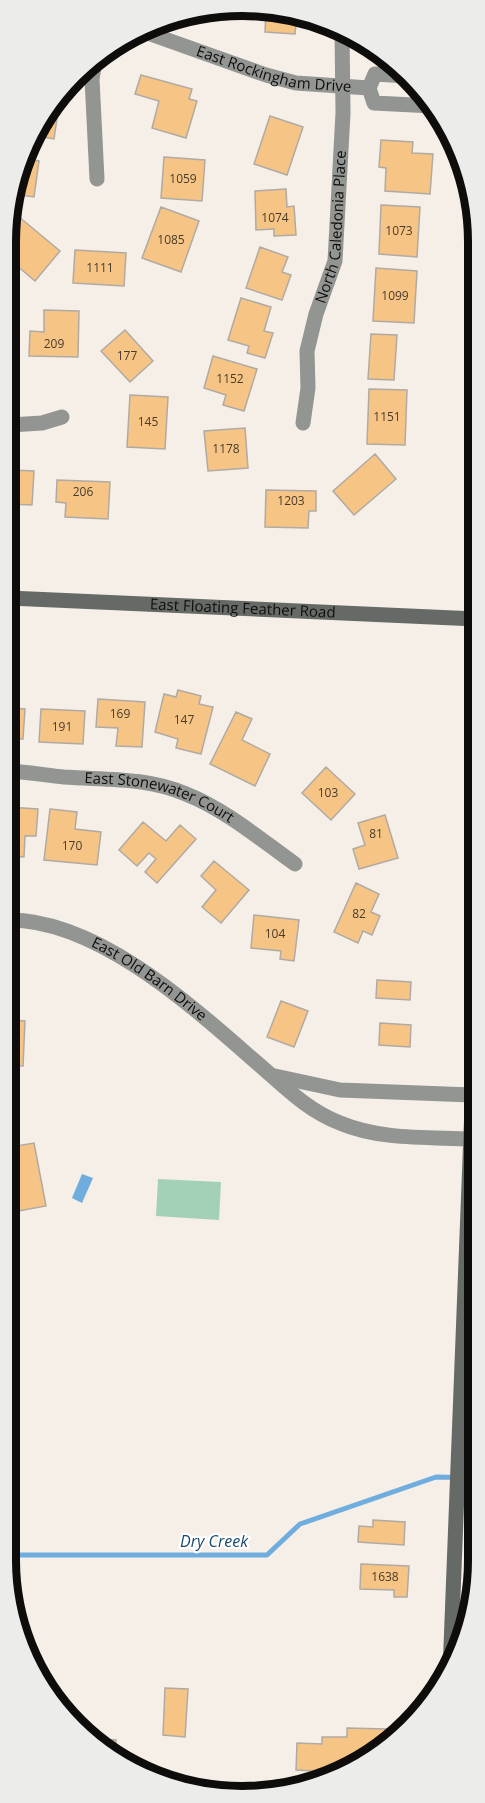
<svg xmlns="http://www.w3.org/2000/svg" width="485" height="1803" font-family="'Open Sans',sans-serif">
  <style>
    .green { fill: #a2d1b8 }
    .water { fill: #6faddf }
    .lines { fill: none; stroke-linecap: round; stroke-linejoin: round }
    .stream { stroke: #6faddf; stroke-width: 5 }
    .building { fill: #f6c586; stroke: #b0aaa3; stroke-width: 1.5 }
    .minor { stroke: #929592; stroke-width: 15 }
    .tertiary { stroke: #929592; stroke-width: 15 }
    .secondary { stroke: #666a66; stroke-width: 15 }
    .labels { text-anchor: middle; stroke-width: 4.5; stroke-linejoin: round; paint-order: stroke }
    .number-label { font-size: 12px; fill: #493b2a }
    .street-label { font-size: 15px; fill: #0f0d0b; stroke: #fff }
    .water-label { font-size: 16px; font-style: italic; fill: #1a496b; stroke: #fff }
    .rim { fill: none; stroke: #0f0d0b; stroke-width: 8 }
  </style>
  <rect width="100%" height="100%" fill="#f5efe7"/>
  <!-- green -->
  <path class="green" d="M158 1179 221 1182 219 1220 156 1216Z"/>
  <!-- water -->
  <path class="water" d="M82 1174 93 1178 82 1203 72 1198Z"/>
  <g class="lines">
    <!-- stream -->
    <path class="stream" d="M6 1555H267L300 1524 436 1477 475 1478"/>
  </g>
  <!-- building -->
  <path class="building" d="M288 10 297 14 295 34 265 32 266 11Z
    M141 75 192 89 189 99 197 101 186 138 152 128 159 101 135 94Z
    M49 108V111L58 112 54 139 36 136Z
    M270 116 303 127 287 175 254 164Z
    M381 140 413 142 412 153 433 154 430 194 385 191 386 168 379 167Z
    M164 157 205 160 202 201 161 198Z
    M26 159 39 161 34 197 12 194Z
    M286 189 287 207 294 206 296 235 274 236V229L256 230 255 191Z
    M381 205 420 207 417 257 379 254Z
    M161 207 199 221 181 272 142 258Z
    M18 216 60 251 35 281 10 260V226Z
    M260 247 288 257 282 272 291 275 282 300 246 288Z
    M75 250 126 253 124 286 73 283Z
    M376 268 417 271 414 323 373 321Z
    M241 298 271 307 264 331 273 333 265 358 247 353 249 346 228 340Z
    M44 310 79 311 78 357 29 356 30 331 44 332Z
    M125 330 153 361 130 382 101 351Z
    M371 334 397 335 394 380 368 379Z
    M10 335H18L15 385H10Z
    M213 356 257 369 244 411 223 405 226 395 204 388Z
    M369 389 407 390 405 445 367 444Z
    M130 395 168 397 165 449 127 447Z
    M245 428 248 468 208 471 204 431Z
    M375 454 396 479 354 515 333 491Z
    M10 470 34 471 32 505 9 504Z
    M57 480 110 482 108 519 65 517 66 503 56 502Z
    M266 490 316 491V511H309L308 528 265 527Z
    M178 690 201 696 199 704 213 707 201 754 176 748 178 739 155 732 164 694 176 697Z
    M98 699 145 702 142 747 116 746 118 728 96 727Z
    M9 708 25 709 23 739H9Z
    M41 709 85 711 83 744 39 742Z
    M236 712 252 719 242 740 270 754 255 786 210 764Z
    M326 767 355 794 331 820 302 793Z
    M8 807 38 809 36 836H25L24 857 8 856Z
    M50 809 77 812 75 829 101 832 97 865 44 860Z
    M385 815 398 858 359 869 353 849 365 845 358 823Z
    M143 822 166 841 180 825 196 839 157 883 145 872 156 859 149 853 137 866 119 850Z
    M214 861 249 890 221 923 202 907 216 890 201 876Z
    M356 883 379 894 371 912 380 916 372 935 363 931 358 943 334 932Z
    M254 915 299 920 294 961 280 959 281 951 251 948Z
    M377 980 411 982 410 1000 376 998Z
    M281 1001 308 1011 294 1047 267 1037Z
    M8 1020 25 1021 23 1066 8 1065V1077Z
    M380 1023 411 1025 410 1047 379 1045Z
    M34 1143 46 1206 7 1213V1176L16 1175 10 1147Z
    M373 1520 405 1522 404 1545 358 1542 359 1526 373 1527Z
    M361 1564 409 1566 407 1597H394V1590L360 1589Z
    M165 1688 188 1689 185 1737 163 1735Z
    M347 1728 387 1729 386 1748 353 1765 347 1764V1768L328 1777 314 1776 315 1771 296 1770 297 1743 322 1744V1737H347Z
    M95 1739 116 1740 115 1755Z"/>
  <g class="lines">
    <!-- minor -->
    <g class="minor">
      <path id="s1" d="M145 32 266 75 296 83 369 88"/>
      <path d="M95 62 92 79 97 179"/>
      <path d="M407 76 375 74 369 88 374 103 433 106"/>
      <path id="s2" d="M303 423 308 388 307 351 316 314 335 261 343 113 342 31"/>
      <path d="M10 425 42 423 62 417"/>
      <path id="s3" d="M9 771C27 772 45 775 64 777 106 780 146 777 186 794 226 810 260 839 295 864"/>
    </g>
    <!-- tertiary -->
    <g class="tertiary">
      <path id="s4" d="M8 920C97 919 193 1007 256 1062 283 1085 306 1110 340 1123 380 1140 428 1137 471 1139"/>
      <path d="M275 1076 340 1090 472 1095"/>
    </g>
    <!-- secondary -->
    <g class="secondary">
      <path id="s5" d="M9 598 476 619"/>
      <path d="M450 1672 476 1005"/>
    </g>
  </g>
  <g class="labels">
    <!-- number labels -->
    <g class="number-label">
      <text x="183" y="183">1059</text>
      <text x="275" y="222">1074</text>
      <text x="399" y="235">1073</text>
      <text x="171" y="244">1085</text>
      <text x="100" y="272">1111</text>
      <text x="395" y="300">1099</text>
      <text x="54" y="348">209</text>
      <text x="127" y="360">177</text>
      <text x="230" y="383">1152</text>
      <text x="387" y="421">1151</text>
      <text x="148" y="426">145</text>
      <text x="226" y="453">1178</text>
      <text x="83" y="496">206</text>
      <text x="291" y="505">1203</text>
      <text x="120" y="718">169</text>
      <text x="184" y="724">147</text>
      <text x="62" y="731">191</text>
      <text x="328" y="797">103</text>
      <text x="376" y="838">81</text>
      <text x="72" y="850">170</text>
      <text x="359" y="918">82</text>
      <text x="275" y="938">104</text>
      <text x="385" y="1581">1638</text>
    </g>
    <!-- street labels -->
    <g class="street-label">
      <text dy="5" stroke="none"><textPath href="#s1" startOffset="135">East Rockingham Drive</textPath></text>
      <text dy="5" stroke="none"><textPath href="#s2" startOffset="200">North Caledonia Place</textPath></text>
      <text dy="5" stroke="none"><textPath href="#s5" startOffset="234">East Floating Feather Road</textPath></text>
      <text dy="5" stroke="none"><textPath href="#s3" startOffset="154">East Stonewater Court</textPath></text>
      <text dy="5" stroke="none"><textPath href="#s4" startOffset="156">East Old Barn Drive</textPath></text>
    </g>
    <!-- water labels -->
    <g class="water-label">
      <text x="214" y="1547">Dry Creek</text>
    </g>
  </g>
  <!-- crop -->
  <path d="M0 0H485V1803H0ZM242 16H242A226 226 0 0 1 468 242V1560A226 226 0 0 1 242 1786H242A226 226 0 0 1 16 1560V242A226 226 0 0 1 242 16Z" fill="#ececeb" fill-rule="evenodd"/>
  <path class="rim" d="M242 16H242A226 226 0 0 1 468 242V1560A226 226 0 0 1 242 1786H242A226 226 0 0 1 16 1560V242A226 226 0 0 1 242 16Z"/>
</svg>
